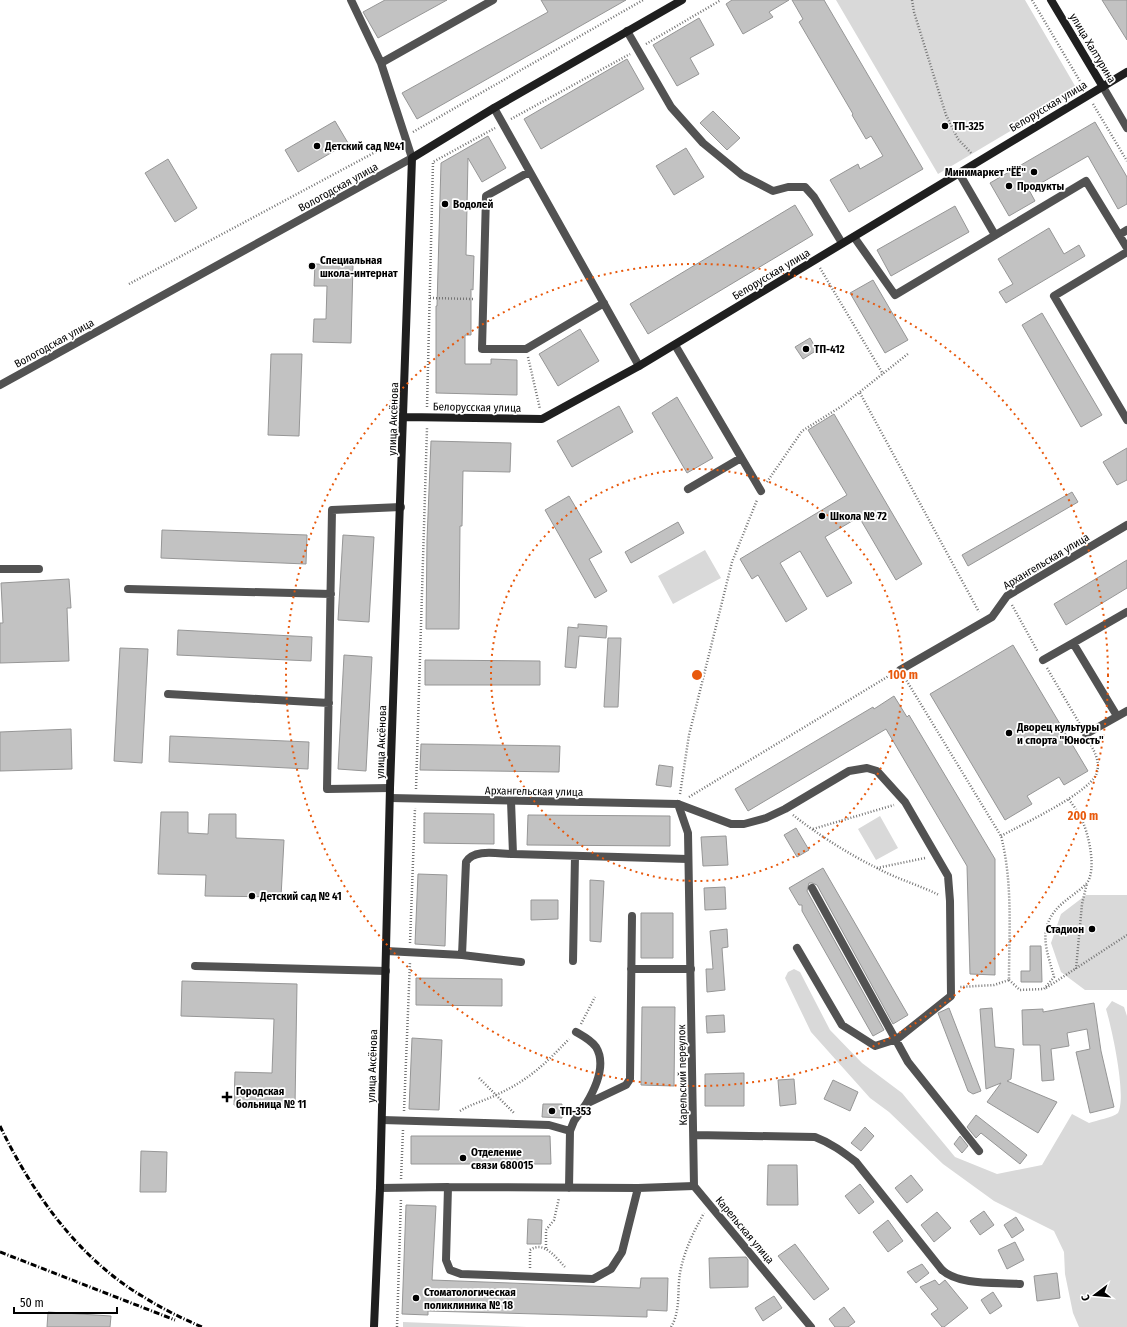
<svg xmlns="http://www.w3.org/2000/svg" width="1127" height="1327" font-family="'Fira Sans Condensed',sans-serif">
  <style>
    .green { fill: #d9d9d9 }
    .building { fill: #c2c2c2; stroke: #969696 }
    .lines { fill: none; stroke-linecap: round; stroke-linejoin: round }
    .path { stroke: #747474; stroke-width: 2.5; stroke-dasharray: 1 2; stroke-linecap: butt }
    .lane { stroke: #525252; stroke-width: 8 }
    .street { stroke: #525252; stroke-width: 8 }
    .secondary { stroke: #1f1f1f; stroke-width: 8 }
    .rail { stroke: #000; stroke-width: 3; stroke-dasharray: 6 2 1 2; stroke-linecap: butt }
    .ring { fill: none; stroke: #e8590c; stroke-width: 2; stroke-dasharray: 2 4 }
    .poi-dot { fill: #000; stroke: #fff; stroke-width: 1.5 }
    .labels { text-anchor: middle; stroke-width: 3.5; stroke-linejoin: round; paint-order: stroke }
    .street-label { font-size: 11px; fill: #000; stroke: #fff }
    .poi-label { font-size: 11px; font-weight: bold; fill: #000; stroke: #fff; text-anchor: start }
    .centre { fill: #e8590c; stroke: #fff; stroke-width: 2 }
    .ring-label { font-size: 12px; text-anchor: middle; font-weight: bold; fill: #e8590c; stroke: #fff; stroke-width: 3.5; stroke-linejoin: round; paint-order: stroke }
  </style>
  <rect width="100%" height="100%" fill="#fff"/>
  <!-- green -->
  <path class="green" d="M836 0H1025L1078 91 938 174Z
    M705 550 721 578 673 604 658 576Z
    M880 816 898 848 876 860 858 829Z
    M1086 895H1127V990H1085L1061 972 1051 943 1061 914Z
    M794 969 800 972 830 1030 862 1063 902 1093 955 1157 997 1174 1042 1165 1072 1114 1089 1123C1097 1120 1112 1118 1118 1113 1127 1097 1112 1029 1106 1009L1112 1001 1124 1007 1127 1016V1327H1079L1073 1313 1065 1274 1064 1252 1054 1231 994 1201 943 1164 889 1112 870 1098 811 1032 785 978 788 972Z
    M403 1322 527 1327H403Z"/>
  <!-- building -->
  <path class="building" d="M385 0H447L378 38 363 12Z
    M541 0H626L417 119 402 93 548 12Z
    M732 0H789L769 12 773 17 743 34 726 4Z
    M792 0H824L923 169 849 212 830 180 858 164 860 169 883 156 871 136 866 139 852 115 853 114 799 22 803 19Z
    M1102 0H1127V40Z
    M699 18 714 45 690 58 699 74 677 86 653 45Z
    M627 59 644 89 541 149 524 119Z
    M713 111 740 138 727 150 700 123Z
    M335 121 348 143 298 172 285 150Z
    M1095 122 1127 177V204L1118 209 1088 156 1029 190 1035 201 1009 216 990 183Z
    M488 136 506 168 482 182 468 158 466 255 474 256 473 290 471 289V335H465V364H491V359L517 360V395L436 393V306H437L441 163Z
    M686 148 704 177 674 195 656 166Z
    M168 159 197 208 175 222 145 173Z
    M795 205 813 235 648 334 630 304Z
    M955 206 969 232 891 276 877 250Z
    M1049 228 1064 254 1079 245 1085 256 1006 303 999 292 1013 284 998 259Z
    M315 264 353 265 351 343 313 342 314 319H326L327 286H314Z
    M873 280 908 340 885 353 850 293Z
    M1042 313 1102 415 1081 427 1022 325Z
    M580 329 599 361 558 386 539 354Z
    M810 338 817 350 803 359 795 347Z
    M271 354H302L299 436 268 435Z
    M677 397 713 458 687 473 652 413Z
    M619 406 633 432 572 467 557 441Z
    M834 414 922 564 896 580 859 517 825 537 852 583 827 597 800 551 780 563 807 609 786 622 758 575 752 579 740 559 847 495 808 430Z
    M431 441 511 443 510 472 463 471 462 526H460L459 629H426L427 540Z
    M1127 448V480L1117 485 1103 462Z
    M1072 492 1078 502 968 566 962 555Z
    M569 496 602 552 589 559 607 591 595 598 545 510Z
    M678 522 684 533 631 563 625 552Z
    M162 530 307 535 306 564 161 558Z
    M343 535 374 537 369 622 338 620Z
    M1127 560V588L1066 625 1054 604Z
    M69 579 71 608H67L69 661 0 663V623H3L1 583Z
    M578 624 607 626 606 638 579 636 576 668 565 667 568 627 578 628Z
    M178 630 312 637 311 661 177 655Z
    M608 638H621L618 707H604Z
    M1013 645 1088 771 1064 785 1059 777 1027 796 1032 804 1005 820 930 694Z
    M120 648 148 649 142 763 114 761Z
    M344 655 372 657 366 771 338 769Z
    M425 660 540 661V685H425Z
    M894 696 907 717 909 715 995 859V975L970 974 967 866 886 729 748 811 735 789 873 707 874 709Z
    M71 729 72 769 0 771V732Z
    M170 736 309 742 308 769 169 762Z
    M421 744 560 746 559 772 420 770Z
    M659 765 673 767 671 787 656 785Z
    M161 812H188V833L208 834 209 814H236V838L284 840 281 897 205 896 206 875 158 874Z
    M424 813 494 814V844L424 843Z
    M528 815 670 816V846L527 845Z
    M796 828 809 850 797 857 784 835Z
    M726 836 728 865 703 866 701 837Z
    M823 868 908 1015 893 1024 817 885 812 883H809L807 891 884 1030 873 1036 802 911V905H799L789 888Z
    M418 874 447 875 445 946 415 944Z
    M590 880 604 881 601 942 590 941Z
    M725 887 726 909 705 910 704 888Z
    M531 900H558V919L531 920Z
    M641 913H673V958H641Z
    M727 929 728 947 722 948 725 990 707 992 706 969H713L710 931Z
    M1030 946H1041L1042 982H1021V971H1030Z
    M416 978 502 979V1006L416 1005Z
    M182 981 297 984 295 1106 234 1105 235 1072 272 1073 274 1019 181 1016Z
    M1094 1003 1101 1051 1114 1107 1090 1113 1076 1052 1090 1049 1087 1029 1067 1033 1069 1046 1051 1049 1054 1080 1042 1081 1040 1045H1023L1022 1010 1043 1009V1012Z
    M642 1007H675L674 1086 641 1085Z
    M949 1008 981 1091 973 1094 968 1091 938 1013Z
    M992 1008 995 1047 1014 1049 1011 1079 1007 1081 1057 1102 1038 1133 987 1102 1001 1083 986 1089 980 1009Z
    M724 1015 725 1032 707 1033 706 1016Z
    M412 1038 442 1040 439 1110 409 1109Z
    M744 1073V1106H705V1074Z
    M794 1079 796 1104 780 1106 778 1080Z
    M833 1080 858 1092 850 1111 824 1099Z
    M543 1104H562V1118L542 1117Z
    M976 1115 1027 1155 1020 1164 981 1133 976 1138 967 1127Z
    M865 1127 874 1136 861 1151 851 1143Z
    M411 1136H550L551 1164H411Z
    M960 1136 968 1146 962 1153 954 1144Z
    M141 1151 167 1152 166 1192H140Z
    M768 1165H797L798 1205H767Z
    M911 1175 923 1190 907 1203 895 1188Z
    M860 1184 874 1202 859 1214 845 1196Z
    M406 1205 436 1206 432 1280 640 1288 641 1278H668L667 1311 647 1310V1317L428 1311V1315L402 1314Z
    M984 1211 994 1225 980 1235 970 1221Z
    M937 1212 951 1228 934 1242 921 1225Z
    M1016 1217 1024 1230 1012 1238 1004 1225Z
    M528 1219 542 1220 541 1244H527Z
    M888 1220 903 1241 888 1252 873 1232Z
    M1015 1242 1024 1260 1007 1269 998 1250Z
    M795 1244 829 1289 814 1300 778 1256Z
    M746 1257 748 1260V1287L710 1288 709 1258Z
    M922 1264 929 1273 916 1283 907 1272Z
    M1057 1273 1060 1298 1037 1301 1034 1276Z
    M935 1280 939 1285 945 1280 968 1308 944 1327H942L931 1314 938 1309 920 1287Z
    M993 1292 1002 1306 990 1314 981 1300Z
    M774 1296 782 1308 763 1321 755 1308Z
    M844 1307 855 1322 848 1327H835L829 1319Z
    M48 1312 111 1316 110 1327H47Z"/>
  <g class="lines">
    <!-- path -->
    <path class="path" d="M912 0 914 12 946 115 958 139 972 154
      M1032 0 1084 88
      M646 44 721 0
      M1093 104 1127 161
      M511 119 630 54
      M413 132 643 0
      M820 268 883 374
      M129 284 396 141
      M430 298 473 299
      M528 357 540 409
      M860 393 979 612
      M427 407 433 162 495 128
      M767 482 802 431 842 406 909 353
      M1012 605 1038 652
      M1047 668 1081 726
      M905 678 1001 836C1013 883 1009 932 1009 980L994 985 960 987
      M416 789 427 428
      M680 794 689 735 732 562 757 500
      M689 797 892 674
      M793 815C817 834 850 855 877 868 897 879 919 885 939 895
      M813 829 894 805
      M1001 836C1023 824 1085 795 1096 775 1101 763 1095 753 1090 743
      M877 868 925 858
      M410 943 415 808
      M1076 969 1082 904 1087 883
      M1009 980 1020 990 1044 989 1054 977C1050 961 1042 942 1047 926 1053 905 1072 898 1086 884 1098 871 1088 830 1080 816 1077 810 1072 804 1068 798
      M1046 988 1127 935
      M581 1024 595 997
      M479 1078 515 1114
      M404 1111 410 962
      M460 1111C471 1104 484 1101 496 1095 529 1080 545 1064 569 1039
      M401 1179 403 1130
      M546 1248V1230L554 1220 559 1198
      M530 1268V1250C544 1240 556 1258 565 1267
      M397 1327 401 1198
      M671 1327C681 1311 677 1290 680 1273 684 1251 693 1233 704 1213"/>
    <!-- lane -->
    <path class="lane" d="M351 0 381 63
      M627 31 671 107 703 143 742 175 773 191 788 187H805L814 197 842 243
      M494 108 639 366
      M412 158 381 63 493 0
      M529 172 486 196 482 349H526L604 303
      M959 173 995 235
      M1119 235 1127 230
      M854 237 895 295 1086 181 1127 248
      M1127 252 1054 296 1127 420
      M675 345 761 491
      M688 489 741 458
      M0 569H39
      M128 589 331 594
      M1073 643 1127 612
      M1043 660 1073 643 1117 716
      M168 694 329 703
      M1086 734 1127 711
      M390 788 327 789 332 510 401 507
      M511 801 513 854 688 859
      M678 804 731 824H744L766 818 785 809 849 771 867 768 877 771 905 802 948 876 950 901 951 996 897 1039 875 1046 842 1025 797 948
      M812 888 908 1062 979 1151
      M386 951 462 955 466 862C474 848 499 854 513 854
      M462 955 521 962
      M573 961 575 856
      M195 966 386 971
      M631 969H691
      M576 1032C583 1036 591 1040 596 1047 607 1065 595 1089 586 1104
      M382 1120 549 1125 570 1131
      M448 1187 638 1188 694 1186
      M380 1188 448 1187 446 1260 450 1270 461 1274 593 1279 611 1269 622 1252 638 1188
      M569 1188 570 1131 574 1121 586 1104 626 1085 630 1079 632 916
      M942 1270C960 1286 997 1282 1020 1284"/>
    <!-- street -->
    <path class="street" d="M1103 87 1127 128
      M0 385 412 158
      M900 670 992 617 1007 596 1127 525
      M390 798 678 804 688 833 694 1186 811 1327
      M694 1135 815 1137C831 1143 843 1152 856 1162L942 1270"/>
    <!-- secondary -->
    <path class="secondary" d="M1051 0 1103 87
      M404 417 542 419 639 366 1127 72
      M374 1327 380 1188 390 788 412 158 494 108 682 0"/>
    <!-- rail -->
    <path class="rail" d="M0 1126C31 1191 78 1258 142 1296 161 1308 181 1318 202 1327
      M0 1252 175 1320"/>
  </g>
  <!-- distance rings -->
  <g class="ring">
    <circle cx="697" cy="675" r="206"/>
    <circle cx="697" cy="675" r="411"/>
  </g>
  <!-- markers -->
  <g class="poi-dot">
    <circle cx="945" cy="126" r="4"/>
    <circle cx="317" cy="146" r="4"/>
    <circle cx="1034" cy="172" r="4"/>
    <circle cx="1009" cy="186" r="4"/>
    <circle cx="445" cy="204" r="4"/>
    <circle cx="312" cy="266" r="4"/>
    <circle cx="806" cy="349" r="4"/>
    <circle cx="822" cy="516" r="4"/>
    <circle cx="1009" cy="733" r="4"/>
    <circle cx="252" cy="896" r="4"/>
    <circle cx="1092" cy="929" r="4"/>
    <path d="M225 1091h4v4h4v4h-4v4h-4v-4h-4v-4h4z"/>
    <circle cx="552" cy="1111" r="4"/>
    <circle cx="463" cy="1158" r="4"/>
    <circle cx="416" cy="1298" r="4"/>
  </g>
  <g class="labels">
    <!-- street labels -->
    <g class="street-label">
      <text transform="translate(1093 48) rotate(59)" y="4">улица Халтурина</text>
      <text transform="translate(1048 106) rotate(-31)" y="4">Белорусская улица</text>
      <text transform="translate(338 187) rotate(-29)" y="4">Вологодская улица</text>
      <text transform="translate(771 274) rotate(-31)" y="4">Белорусская улица</text>
      <text transform="translate(54 343) rotate(-29)" y="4">Вологодская улица</text>
      <text transform="translate(477 407) rotate(1)" y="4">Белорусская улица</text>
      <text transform="translate(393 419) rotate(-88)" y="4">улица Аксёнова</text>
      <text transform="translate(1046 561) rotate(-31)" y="4">Архангельская улица</text>
      <text transform="translate(381 742) rotate(-88)" y="4">улица Аксёнова</text>
      <text transform="translate(534 791) rotate(1)" y="4">Архангельская улица</text>
      <text transform="translate(372 1066) rotate(-88)" y="4">улица Аксёнова</text>
      <text transform="translate(682 1075) rotate(-91)" y="4">Карельский переулок</text>
      <text transform="translate(745 1230) rotate(50)" y="4">Карельская улица</text>
    </g>
    <!-- poi labels -->
    <g class="poi-label">
      <text x="953" y="130">ТП-325</text>
      <text x="325" y="150">Детский сад №41</text>
      <text x="1026" y="176" text-anchor="end">Минимаркет "ЁЁ"</text>
      <text x="1017" y="190">Продукты</text>
      <text x="453" y="208">Водолей</text>
      <text x="320" y="264">Специальная<tspan x="320" dy="13">школа-интернат</tspan></text>
      <text x="814" y="353">ТП-412</text>
      <text x="830" y="520">Школа № 72</text>
      <text x="1017" y="731">Дворец культуры<tspan x="1017" dy="13">и спорта "Юность"</tspan></text>
      <text x="260" y="900">Детский сад № 41</text>
      <text x="1084" y="933" text-anchor="end">Стадион</text>
      <text x="236" y="1095">Городская<tspan x="236" dy="13">больница № 11</tspan></text>
      <text x="560" y="1115">ТП-353</text>
      <text x="471" y="1156">Отделение<tspan x="471" dy="13">связи 680015</tspan></text>
      <text x="424" y="1296">Стоматологическая<tspan x="424" dy="13">поликлиника № 18</tspan></text>
    </g>
  </g>
  <circle cx="697" cy="675" r="6" class="centre"/>
  <g class="ring-label">
    <text x="903" y="679">100 m</text>
    <text x="1083" y="820">200 m</text>
  </g>
  <!-- north arrow -->
  <g transform="translate(1095 1295) rotate(254)" stroke="#ffffff" stroke-width="3" paint-order="stroke">
  <path d="M0-3L7 15L0 10L-7 15Z" fill="#000000"/>
  <text y="-6" font-size="11" font-weight="bold" text-anchor="middle" fill="#000000">С</text>
  </g>
  <!-- scale -->
  <path d="M14 1307v6h103v-6" fill="none" stroke="#000000" stroke-width="2"/>
  <text x="20" y="1307" font-size="12" fill="#000000" stroke="#ffffff" stroke-width="3" paint-order="stroke">50 m</text>
</svg>
